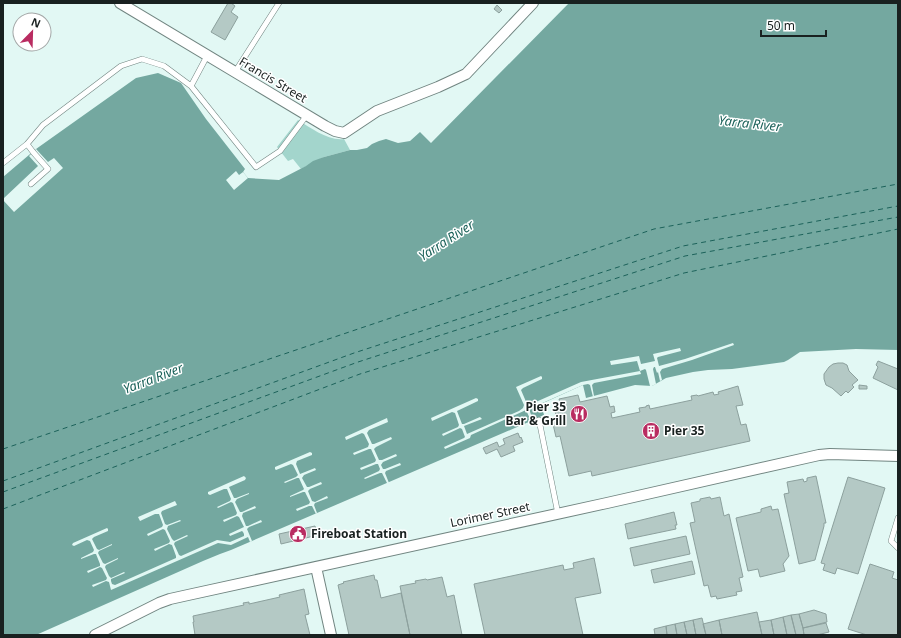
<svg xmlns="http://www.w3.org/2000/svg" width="901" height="638" font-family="'Noto Sans',sans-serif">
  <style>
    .green { fill: #a3d5cc }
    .water { fill: #74a8a0 }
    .pier { fill: #e2f8f4 }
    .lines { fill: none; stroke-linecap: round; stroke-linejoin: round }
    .ferry { stroke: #1c625a; stroke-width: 1; stroke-dasharray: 5 4; stroke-linecap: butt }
    .building { fill: #b4c9c5; stroke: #8ca09d }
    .lane-casing { stroke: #718581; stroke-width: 6 }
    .street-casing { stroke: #718581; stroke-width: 12 }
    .lane { stroke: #fff; stroke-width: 5 }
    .street { stroke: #fff; stroke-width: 10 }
    .labels { text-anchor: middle; stroke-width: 3; stroke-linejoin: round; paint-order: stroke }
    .street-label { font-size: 12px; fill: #192120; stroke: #fff }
    .poi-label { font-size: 12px; font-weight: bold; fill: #192120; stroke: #fff; text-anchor: start }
    .water-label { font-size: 13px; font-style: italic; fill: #1c625a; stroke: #fff }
  </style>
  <rect width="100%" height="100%" fill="#e2f8f4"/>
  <!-- green -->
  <path class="green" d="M298 120C311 128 328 141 344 139L350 150 324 157 301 169 293 159 288 161 277 147Z"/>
  <!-- water -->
  <path class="water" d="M569 3H898V350L856 349 800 352 788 360 784 362 732 369 708 370 693 372 666 378 652 386 635 385 586 398 583 385 541 404 544 415 531 421 231 550 220 554 203 561 36 635H3V177L36 149 136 78 158 73 181 83 206 119 245 169 243 172 248 178 279 180 306 166 313 161 324 157 350 150H357L367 148 372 144 379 141 386 139 398 143 410 141 420 132 431 143Z"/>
  <!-- pier -->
  <path class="pier" d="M36 149 48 162 54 158 63 168 14 212 3 200V199L38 166 29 156Z
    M236 171 239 175 243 172 248 178 234 190 226 180Z
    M733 343 734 345 692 360 662 369 660 372 662 380 660 381 658 372 657 373 655 367H654L653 369 656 384 652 386H650L646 370 645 369 640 371 637 361 611 365 610 361 639 356 641 364 655 361 653 354 680 348 681 351 658 357 657 358 659 366 685 359Z
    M640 371 641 374 594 383 592 385 594 396 593 397 590 385 588 384 583 385 529 409 533 420 531 421 526 410 471 435 470 438 445 449 444 447 464 438 465 437 462 429 460 428 443 436 442 434 458 427 459 425 455 413 452 412 432 421 431 418 476 398 478 399V401L457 411 462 424H464L480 417 482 419 464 426 467 434 519 411 523 408 524 405 516 387 541 376 542 377V379L523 388 521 390 527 404 529 405 581 382Z
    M387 418 388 422 369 430 367 433 372 444H374L391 437 392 439 376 447 374 449 379 460H382L396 454 397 456 383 462 381 465 383 469H385L400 463 401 465 386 471 385 473 389 483H387L382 473H380L365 479 364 478 379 471 380 469 378 464H376L361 470 360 468 375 462 376 460 371 449H369L354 455 353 453 368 447 369 444 364 434 362 433 346 440 345 437Z
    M310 452 312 453V455L297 461 296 464 300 474 315 468 316 470 304 475 302 478 307 487H309L321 482 322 484 310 489 308 491 312 501 315 502 327 496 328 498 315 503 314 505 317 513 316 514 312 506H309L297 511 296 509 309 504 310 502 305 492H303L290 497V496L303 490 304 489 299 478H297L285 483 284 482 296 477 298 475 293 465 291 464 276 470 275 469V467Z
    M244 476 246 478 245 480 229 487 234 498H236L249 493V494L237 499 235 502 240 512H242L255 506 256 508 243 513 242 516 246 526H248L261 520 262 522 249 527 247 529 252 541 250 542 248 537 231 545 218 543 111 590 109 582 106 581 93 587 92 585 106 580 107 578 102 568 100 567 88 573 87 571 100 566V564L96 554H94L81 559V558L93 552 94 550 90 541 87 540 74 546 72 545 73 543 107 528 108 529V531L94 537 92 539 97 549 99 550 112 544V545L99 551 98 553 103 563 105 564 118 558V559L106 565 105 567 109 576 111 578 124 572 125 573 111 579V581L112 584 115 585 176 558V556L172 545 169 544 155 551 154 549 169 543 170 541 165 530 163 529 148 536 147 534 162 527 163 525 159 514H155L140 521 138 517 175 501 177 505 162 511 161 513 165 524 167 525 180 520 181 521 168 526 167 529 172 539 174 541 187 535 188 536 175 542 174 544 179 555 181 556 217 540 230 542 244 536V534L243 532 242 531 230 536 229 534 244 527 239 517 237 516 224 522 223 520 236 515 237 513 233 503 231 502 218 508 217 507 230 501 231 499 227 489H224L210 495 208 494V492Z"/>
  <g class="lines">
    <!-- ferry -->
    <path class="ferry" d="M3 449 654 229 898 184
      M3 481 354 353 683 246 898 206
      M3 492 358 362 685 256 898 217
      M3 509 360 374 684 273 898 229"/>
  </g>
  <!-- building -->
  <path class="building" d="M228 3H231L235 6 231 12 238 17 225 40 211 32Z
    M497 5 502 10 499 13 494 9Z
    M878 361 898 369V390L873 378 878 367 876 365Z
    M838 363H843L847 365 849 371 858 380 852 385 854 387 848 393 846 391 841 396 832 388 826 385 824 379V374L829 367 833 364Z
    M859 385 867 386V389H859Z
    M738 386 743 405 736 406 741 425 746 424 750 441 592 476 591 471 569 476 560 436 556 437 552 420 557 419 554 407 561 406 559 399 578 395 580 402 607 396 610 407 614 406 615 412 611 413 612 418 640 412 639 408 646 407V406L649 405 650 409 692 400 691 396 697 395 698 396 713 392 714 395 719 394 718 392Z
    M518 433 520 438 521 437 523 442 513 446 515 451 501 457 497 449 486 454 483 448 497 442 499 447 505 444 503 439Z
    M816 476 826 523H824V526L815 560 799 564 784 494 789 493 787 482 803 479 804 482 807 481V478Z
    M848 477 885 488 858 574 837 568 835 574 823 570 825 564 821 563Z
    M710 497 711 499 720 497 724 516 729 514 743 577 739 578 742 591 736 592 737 595 717 599 716 596 711 597 708 585 704 586 690 523 695 522 691 503 700 501V499Z
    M771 506 772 510 778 509 789 556 783 564 785 571 760 577 758 569 748 571 736 518 761 512V509Z
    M674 512 677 525H675L676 529 628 539 625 524Z
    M315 526 318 535 281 544 279 534Z
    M686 536 690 554 634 566 630 548Z
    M594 558 601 593 575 598 583 635H485L474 584 563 565 564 570 574 568 573 563Z
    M692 561 695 574 654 583 651 570Z
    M870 564 894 572 892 578 898 580V635H867L848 629Z
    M374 575 375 580H377L381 598 401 593 410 635H349L338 585 344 583 343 582Z
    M442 577 447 597 454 595 462 635H410L400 586 416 583 415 581 426 579 427 580Z
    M304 589 309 614 305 615 310 635H195L193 622H194L193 616 244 605 243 603 249 602V604L280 597 279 595Z
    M814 610 826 614 827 622 803 628 799 614Z
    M757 612 762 635H722L719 620Z
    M799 614 803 628 804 635H796L791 615Z
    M791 615 796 635H787L783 617Z
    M783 617 787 635H774L771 620Z
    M702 618 706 635H696L693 620Z
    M693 620 696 635H687L684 622Z
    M719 620 722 635H706L703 624Z
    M771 620 774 635H762L759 622Z
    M684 622 687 635H677L675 624Z
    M826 623 829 632 817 635H804L803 628Z
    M675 624 677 635H667L666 626Z
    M666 626 667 635H655L654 629Z"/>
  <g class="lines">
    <defs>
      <path id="lane" d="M235 72 279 3
        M191 86 207 56
        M27 144 33 152 48 169 31 184
        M3 163 27 144 43 125 121 66 142 59 164 66 191 86 256 167 280 151 307 115
        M539 420 558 514
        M898 518 891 541 898 548"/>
      <path id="street" d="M120 3 325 126 335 131 344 133 377 111 438 87 466 74 533 3
        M316 567 331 635
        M95 635 159 603 170 599 188 595 607 503 819 455 830 454 898 456"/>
    </defs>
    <!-- lane casing -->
    <use href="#lane" class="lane-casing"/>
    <!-- street casing -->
    <use href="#street" class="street-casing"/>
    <!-- lane -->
    <use href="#lane" class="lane"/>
    <!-- street -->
    <use href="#street" class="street"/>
  </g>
  <!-- icons -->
  <defs>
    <symbol id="restaurant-disc" viewBox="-11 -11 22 22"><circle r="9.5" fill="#b92c61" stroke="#fff"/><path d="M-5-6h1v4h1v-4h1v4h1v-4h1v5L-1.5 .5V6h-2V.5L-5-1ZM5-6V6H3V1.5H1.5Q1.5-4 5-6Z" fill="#fff"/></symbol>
    <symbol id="building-disc" viewBox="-11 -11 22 22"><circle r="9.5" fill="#b92c61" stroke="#fff"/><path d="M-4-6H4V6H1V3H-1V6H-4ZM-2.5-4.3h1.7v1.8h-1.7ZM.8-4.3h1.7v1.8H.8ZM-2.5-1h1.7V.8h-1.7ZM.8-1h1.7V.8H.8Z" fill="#fff"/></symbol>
    <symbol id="civic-disc" viewBox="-11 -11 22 22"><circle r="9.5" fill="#b92c61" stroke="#fff"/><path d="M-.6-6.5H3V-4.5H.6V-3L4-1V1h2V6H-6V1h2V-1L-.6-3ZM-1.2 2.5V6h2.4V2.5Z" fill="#fff"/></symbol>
  </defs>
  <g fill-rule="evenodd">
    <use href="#restaurant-disc" x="569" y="404" width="20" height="20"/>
    <use href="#building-disc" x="641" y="421" width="20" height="20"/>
    <use href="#civic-disc" x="288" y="524" width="20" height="20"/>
  </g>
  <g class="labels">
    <!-- street labels -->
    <g class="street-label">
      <text transform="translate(273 80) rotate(31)" y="4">Francis Street</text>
      <text transform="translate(490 515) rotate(-12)" y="4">Lorimer Street</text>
    </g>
    <!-- poi labels -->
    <g class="poi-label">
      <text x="566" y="411" text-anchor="end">Pier 35<tspan x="566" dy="14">Bar &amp; Grill</tspan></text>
      <text x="664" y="435">Pier 35</text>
      <text x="311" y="538">Fireboat Station</text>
    </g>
    <!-- water labels -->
    <g class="water-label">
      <text transform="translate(750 123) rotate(6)" y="5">Yarra River</text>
      <text transform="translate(446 240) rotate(-33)" y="5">Yarra River</text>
      <text transform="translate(153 378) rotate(-21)" y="5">Yarra River</text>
    </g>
  </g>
  <!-- border -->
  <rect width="901" height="638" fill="none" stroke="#192120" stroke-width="8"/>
  <!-- north arrow -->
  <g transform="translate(32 32) rotate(23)"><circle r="19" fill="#ffffff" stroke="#a3a6a6"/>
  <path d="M0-3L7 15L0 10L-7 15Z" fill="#b92c61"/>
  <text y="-6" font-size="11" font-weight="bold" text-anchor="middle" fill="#192120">N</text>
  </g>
  <!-- scale -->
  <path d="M761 30v6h65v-6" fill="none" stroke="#192120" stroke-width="2"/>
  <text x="767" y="30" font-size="12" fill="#192120" stroke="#ffffff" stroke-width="3" paint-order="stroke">50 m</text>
</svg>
